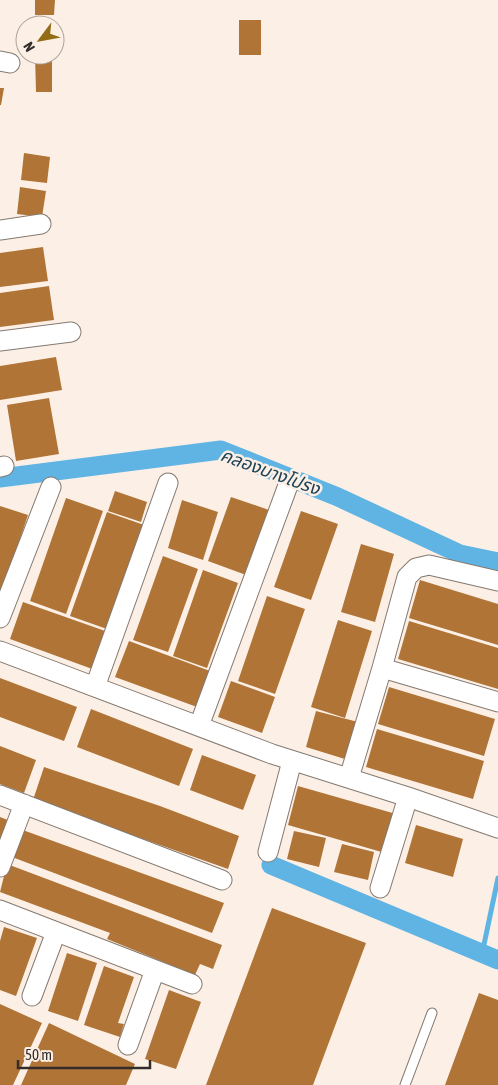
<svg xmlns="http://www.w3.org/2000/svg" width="498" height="1085" font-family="'Asap Condensed','Noto Sans Thai',sans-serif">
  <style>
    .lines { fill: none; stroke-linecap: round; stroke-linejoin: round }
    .stream { stroke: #60b4e4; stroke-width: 5 }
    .canal { stroke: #60b4e4; stroke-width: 19 }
    .building { fill: #b07437 }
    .service-casing { stroke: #847970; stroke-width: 11 }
    .minor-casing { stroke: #847970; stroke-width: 21 }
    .service { stroke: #fff; stroke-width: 9 }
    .minor { stroke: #fff; stroke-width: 19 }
    .labels { text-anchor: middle; stroke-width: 5; stroke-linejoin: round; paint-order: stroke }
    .water-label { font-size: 18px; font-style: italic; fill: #1e4257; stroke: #fcf0e6 }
  </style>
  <rect width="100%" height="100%" fill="#fcf0e6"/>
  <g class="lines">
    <!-- stream -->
    <path class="stream" d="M482 954 498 878"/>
    <!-- canal -->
    <path class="canal" d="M0 478 221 450 338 497 460 554 498 562
      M271 865 498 960"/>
  </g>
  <!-- building -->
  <path class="building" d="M35 0H55L54 15H35Z
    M239 20H261V55H239Z
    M35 21H51V25H35Z
    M35 55H52V92H36Z
    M0 88H4L1 105H0Z
    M24 153 50 157 47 183 21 180Z
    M20 187 46 191 42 217 17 214Z
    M43 247 48 281 0 287V253Z
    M49 286 54 320 0 327V293Z
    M56 357 62 390 0 400V366Z
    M49 398 59 454 16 461 7 405Z
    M115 491 147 502 141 522 108 511Z
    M231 497 269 510 246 575 208 561Z
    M66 498 103 511 66 614 30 601Z
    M182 500 218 512 203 560 168 548Z
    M0 506 28 515 3 590 0 589Z
    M301 511 338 524 311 600 274 587Z
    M107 512 144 525 107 629 70 616Z
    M361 544 394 554 375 622 341 612Z
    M163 556 198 569 168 652 133 640Z
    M203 570 238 583 207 668 173 656Z
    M420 580 498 604V645L409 618Z
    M267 596 305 609 275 694 238 681Z
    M23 602 108 632 95 670 10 639Z
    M338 620 372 631 345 718 311 707Z
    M409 621 498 648V689L398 659Z
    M129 641 210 671 197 707 115 677Z
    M0 678 77 707 64 741 0 717Z
    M231 681 275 697 262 733 218 717Z
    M389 687 495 719 484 756 378 724Z
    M91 709 193 749 179 786 77 747Z
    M316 711 358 722 348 760 306 747Z
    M377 729 484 761 473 799 366 767Z
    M0 746 36 760 24 793 0 784Z
    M202 755 256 775 243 810 190 790Z
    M44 767 160 806 239 836 228 869 33 800Z
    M298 786 396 814 385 853 288 825Z
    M0 817 13 822 0 856Z
    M416 825 463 839 453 877 405 863Z
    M20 829 224 903 212 933 12 857Z
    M294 831 326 838 319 867 287 859Z
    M342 844 374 852 368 880 334 872Z
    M7 864 222 945 213 969 200 964 195 975 107 939 110 933 0 892Z
    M272 908 366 943 313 1085H206Z
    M4 927 37 938 16 996 0 990V941Z
    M67 953 97 963 78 1021 48 1011Z
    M104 966 134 977 118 1023 124 1024 120 1037 84 1025Z
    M169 990 201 1002 176 1069 145 1059Z
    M479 993 498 1000V1085H445Z
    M0 1004 42 1023 13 1085H0Z
    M49 1023 135 1064 126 1085H21Z"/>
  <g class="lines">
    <defs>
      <path id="service" d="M405 1085 432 1013"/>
      <path id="minor" d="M0 61 10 63
        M0 230 41 224
        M0 341 71 332
        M0 467 4 466
        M0 618 51 487
        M0 651 272 754 408 797 498 828
        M382 668 498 702
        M95 687 168 483
        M199 726 287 488
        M349 778 382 668 407 577 416 568 429 565 498 581
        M0 795 222 880
        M268 852 292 761
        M0 867 24 804
        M380 888 408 797
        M0 910 192 984
        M32 996 56 932
        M128 1045 155 970"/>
    </defs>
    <!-- service casing -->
    <use href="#service" class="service-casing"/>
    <!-- minor casing -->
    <use href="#minor" class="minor-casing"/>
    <!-- service -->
    <use href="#service" class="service"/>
    <!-- minor -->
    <use href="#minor" class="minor"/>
  </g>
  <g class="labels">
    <!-- water labels -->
    <g class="water-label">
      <text transform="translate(270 472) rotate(20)" y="6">คลองบางโปรง</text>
    </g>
  </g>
  <!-- north arrow -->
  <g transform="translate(40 40) rotate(238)"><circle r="24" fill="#fcf0e6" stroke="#aba29b"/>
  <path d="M0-4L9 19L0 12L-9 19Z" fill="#946c16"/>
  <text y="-8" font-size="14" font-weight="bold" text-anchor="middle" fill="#322d2a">N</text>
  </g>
  <!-- scale -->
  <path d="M18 1060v8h132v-8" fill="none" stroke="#322d2a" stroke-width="2.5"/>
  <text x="25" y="1060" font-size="15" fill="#322d2a" stroke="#fcf0e6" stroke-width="4" paint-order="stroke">50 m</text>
</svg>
